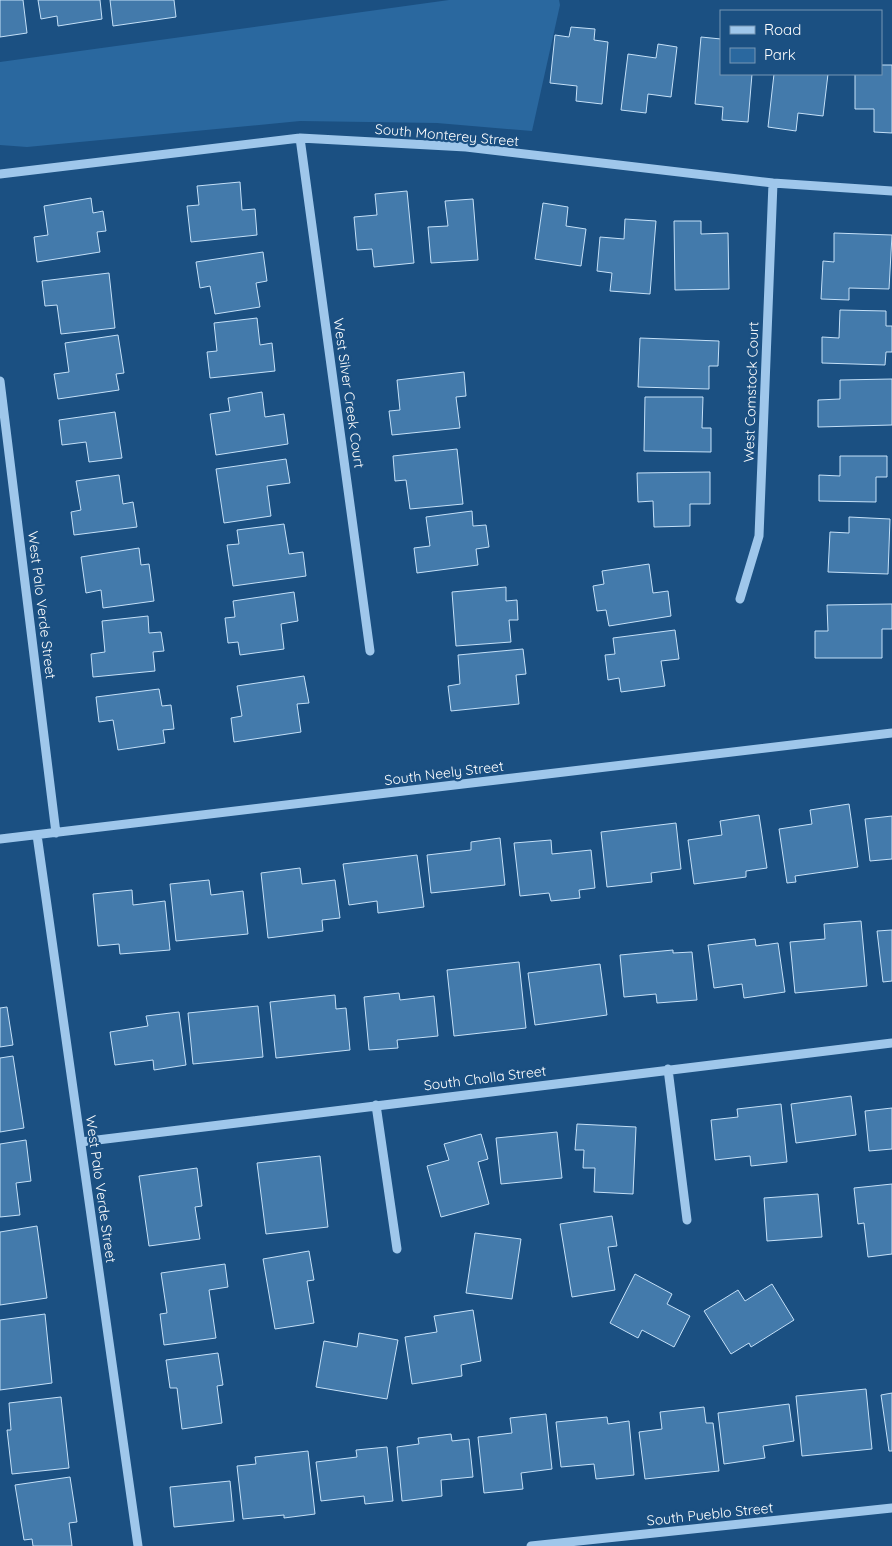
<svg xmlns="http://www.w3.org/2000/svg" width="892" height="1546" font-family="Quicksand,sans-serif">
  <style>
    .green { fill: #2a689f }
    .building { fill: #437aab; stroke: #c4e0f8 }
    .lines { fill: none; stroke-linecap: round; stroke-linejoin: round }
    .minor { stroke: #9fc7eb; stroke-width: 9 }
    .labels { text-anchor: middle; stroke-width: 4.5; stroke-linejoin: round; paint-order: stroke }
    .street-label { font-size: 14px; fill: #fff; stroke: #1b5082 }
  </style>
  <rect width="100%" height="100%" fill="#1b5082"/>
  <!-- green -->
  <path class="green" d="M449 0H559L560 5 532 131 437 123 300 121 27 147 0 145V62Z"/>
  <!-- building -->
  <path class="building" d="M0 0H23L27 33 0 37Z
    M38 0H100L102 19 58 26 57 16 41 19Z
    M110 0H174L176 17 113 26Z
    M571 27 595 29 594 40 608 42 602 104 576 101 577 86 550 83 555 35 569 37Z
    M701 37 721 39V74H752L748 122 722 120 723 107 695 104Z
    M658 44 677 47 671 97 648 94 646 113 621 110 628 54 656 58Z
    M881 65H892V133L874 132V109H855V74H881Z
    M774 74H828L823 116 798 113 796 131 768 127Z
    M240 182 242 210 255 209 257 235 191 242 187 206 199 205 197 186Z
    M407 191 414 263 374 267 372 249 357 250 354 217 377 215 375 194Z
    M91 198 93 213 103 211 106 231 97 232 100 252 37 262 34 237 48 235 44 206Z
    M473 199 478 260 431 263 428 227 448 226 445 201Z
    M543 203 568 207 566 226 586 229 581 266 535 259Z
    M625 219 656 221 650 294 610 291 612 273 597 271 600 237 624 239Z
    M674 221H701V234L728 233 729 289 675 290Z
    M834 233 892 235 889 289 849 288V300L821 299 823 261 834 262Z
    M263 252 267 281 256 283 260 307 215 314 210 286 200 288 196 262Z
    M109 273 115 328 61 334 57 305 45 306 42 281Z
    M840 310 886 311V326H892V352H886L885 365 822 363V337L839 338Z
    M257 318 260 345 272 343 275 371 210 378 207 352 217 351 214 323Z
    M118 335 124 373 116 374 119 390 58 399 54 374 69 372 65 343Z
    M640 338 719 341 718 366H709V389L638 387Z
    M464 372 466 396 456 397 460 428 392 435 389 411 400 410 397 380Z
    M892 379V425L818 427V400L840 399V380Z
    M262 392 265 417 284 414 288 444 216 455 210 414 230 411 228 398Z
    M645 397H703L702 428H711V452L644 451Z
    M115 412 122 458 89 462 86 442 62 445 59 420Z
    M457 449 463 504 410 509 406 480 395 481 393 456Z
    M840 456H887V477H876V502L819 501V475L840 476Z
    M286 459 290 483 267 486 271 516 224 523 216 469Z
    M710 472V504H690V526L654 527 653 501 638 502 637 473Z
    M119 475 123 504 133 502 137 527 74 535 71 512 81 510 76 481Z
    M472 511 473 526 486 525 489 547 476 549 478 565 417 573 414 548 430 546 426 517Z
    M849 517 890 519 888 574 828 572 830 532 849 533Z
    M284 524 289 554 303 552 306 576 233 586 227 545 239 544 237 530Z
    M139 548 141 565 149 564 154 601 103 608 101 590 86 593 81 557Z
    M649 564 653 593 668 591 671 616 609 626 606 610 597 611 593 586 604 584 602 571Z
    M506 587V601L517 600 518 620H509L511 642 456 646 452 592Z
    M294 592 298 621 281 624 284 649 240 655 238 642 228 643 225 618 235 617 233 601Z
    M892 604V629H882V658H815V631H828L827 605Z
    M148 616 149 633 161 632 164 651 153 652 155 671 93 677 91 654 105 652 102 621Z
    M675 630 679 659 661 661 665 686 621 692 619 678 608 680 605 655 615 654 613 638Z
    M523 649 526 674 516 675 519 704 451 711 448 686 460 684 458 655Z
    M304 676 309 703 297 704 301 732 234 742 231 718 242 716 237 686Z
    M159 689 162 706 171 705 174 729 163 730 165 743 118 750 113 720 99 722 96 697Z
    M849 804 858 867 795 876 796 882 787 883 779 829 812 824 810 810Z
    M759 815 767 868 746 871V877L694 884 688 840 722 835 720 821Z
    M892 816V859L870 861 865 819Z
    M676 823 681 869 651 873 652 882 607 887 601 832Z
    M500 838 505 885 431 893 427 855 471 850V842Z
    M551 840 552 854 591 850 595 888 579 890 580 898 551 901 549 893 520 896 514 843Z
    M417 855 424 907 378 913 377 901 349 905 343 864Z
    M300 868 302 884 335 880 340 918 322 920 323 931 268 938 261 873Z
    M209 880 211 895 243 891 248 934 176 941 170 884Z
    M132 890 133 905 165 901 170 950 120 954 119 944 98 946 93 894Z
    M861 921 867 986 795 993 790 942 825 939 824 924Z
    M892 930V981L883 982 877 931Z
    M755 939 756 946 778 943 785 992 744 998 742 984 714 988 708 945Z
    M673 950V953L692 952 697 1000 657 1003 656 994 624 997 620 955Z
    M519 962 526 1028 454 1036 447 970Z
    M600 964 607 1015 535 1025 528 973Z
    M399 993 400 1000 434 996 438 1036 397 1040 398 1048 369 1050 364 997Z
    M335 995 336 1009 346 1008 350 1050 276 1058 270 1002Z
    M258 1006 263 1057 193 1064 188 1013Z
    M7 1007 13 1045 0 1047V1008Z
    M179 1012 186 1065 154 1070 153 1060 115 1065 110 1032 148 1026 146 1016Z
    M13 1056 24 1128 0 1132V1058Z
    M851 1096 856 1135 796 1143 791 1104Z
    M781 1104 787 1162 751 1166 750 1156 715 1160 711 1120 738 1117 737 1109Z
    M892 1108V1149L869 1151 865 1111Z
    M577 1124 636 1127 633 1194 594 1192 595 1168H583L584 1150H575Z
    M557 1132 562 1178 501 1184 496 1138Z
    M481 1134 488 1159 478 1162 489 1204 441 1217 427 1166 449 1160 444 1144Z
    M26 1140 31 1181 16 1183 20 1215 0 1217V1144Z
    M320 1156 328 1227 266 1234 257 1163Z
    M197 1168 202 1206 195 1207 200 1239 149 1246 139 1176Z
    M892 1184V1254L868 1257 864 1223 858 1224 854 1188Z
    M818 1194 822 1237 767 1241 764 1198Z
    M612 1216 617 1246 608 1247 615 1290 572 1297 560 1224Z
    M37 1226 47 1298 0 1305V1232Z
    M475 1233 521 1239 512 1299 466 1293Z
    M309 1251 314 1280 307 1281 314 1323 275 1329 263 1259Z
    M225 1264 228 1287 209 1290 216 1338 164 1345 160 1314 167 1313 161 1273Z
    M635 1274 672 1294 667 1304 690 1316 674 1347 642 1330 638 1338 610 1323Z
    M772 1284 794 1320 751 1347 749 1343 731 1354 704 1311 738 1290 745 1301Z
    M473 1310 481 1361 461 1365 462 1376 412 1384 405 1337 437 1332 434 1316Z
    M45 1314 52 1383 0 1390V1320Z
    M359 1333 398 1340 387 1399 316 1387 324 1341 357 1347Z
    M218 1353 223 1385 217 1386 222 1423 182 1429 177 1388H170L166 1360Z
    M866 1389 872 1449 802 1456 796 1396Z
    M892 1393V1451H889L881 1395Z
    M61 1397 69 1468 12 1474 7 1430H11L9 1403Z
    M789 1404 794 1441 763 1446 765 1458 724 1464 718 1413Z
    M704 1407 706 1423H713L719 1471 645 1479 639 1432 662 1429 660 1412Z
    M546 1414 552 1469 521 1473 523 1489 484 1493 478 1437 512 1433 510 1418Z
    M607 1417 608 1424 629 1421 634 1475 596 1479 594 1464 561 1467 556 1422Z
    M451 1434 452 1441 469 1439 473 1477 441 1480 442 1496 402 1501 397 1447 419 1444 418 1438Z
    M387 1447 393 1501 365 1504 364 1496 321 1501 316 1462 357 1457 356 1450Z
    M308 1451 315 1514 284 1518V1515L243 1519 237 1466 256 1464 255 1457Z
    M70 1477 77 1522 69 1523 72 1546H33L32 1539 24 1540 15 1485Z
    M230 1481 234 1521 174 1527 170 1487Z"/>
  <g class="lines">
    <!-- minor -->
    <path class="minor" d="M300 138 370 651
      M0 174 300 138 466 147 773 183 892 191
      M0 381 56 833
      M740 599 759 536 773 183
      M37 835 138 1546
      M0 839 892 733
      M668 1069 687 1220
      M376 1105 397 1249
      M81 1142 892 1043
      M531 1546 892 1508"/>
  </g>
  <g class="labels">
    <!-- street labels -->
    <g class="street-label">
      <text transform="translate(447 135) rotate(5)" y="5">South Monterey Street</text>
      <text transform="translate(751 392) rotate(-88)" y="5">West Comstock Court</text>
      <text transform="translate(349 393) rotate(82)" y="5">West Silver Creek Court</text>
      <text transform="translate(42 605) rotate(83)" y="5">West Palo Verde Street</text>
      <text transform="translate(444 773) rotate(-7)" y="5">South Neely Street</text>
      <text transform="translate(485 1078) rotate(-7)" y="5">South Cholla Street</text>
      <text transform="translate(101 1189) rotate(82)" y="5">West Palo Verde Street</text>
      <text transform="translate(710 1514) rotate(-6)" y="5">South Pueblo Street</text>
    </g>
  </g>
  <!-- legend -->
  <rect x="720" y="10" width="162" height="65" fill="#1b5082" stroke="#7696b4"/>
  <rect x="730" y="26" width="25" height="8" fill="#9fc7eb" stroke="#7696b4"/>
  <text x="764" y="35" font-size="15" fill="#ffffff">Road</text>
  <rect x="730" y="48" width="25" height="15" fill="#2a689f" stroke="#7696b4"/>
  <text x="764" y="60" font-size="15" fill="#ffffff">Park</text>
</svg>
